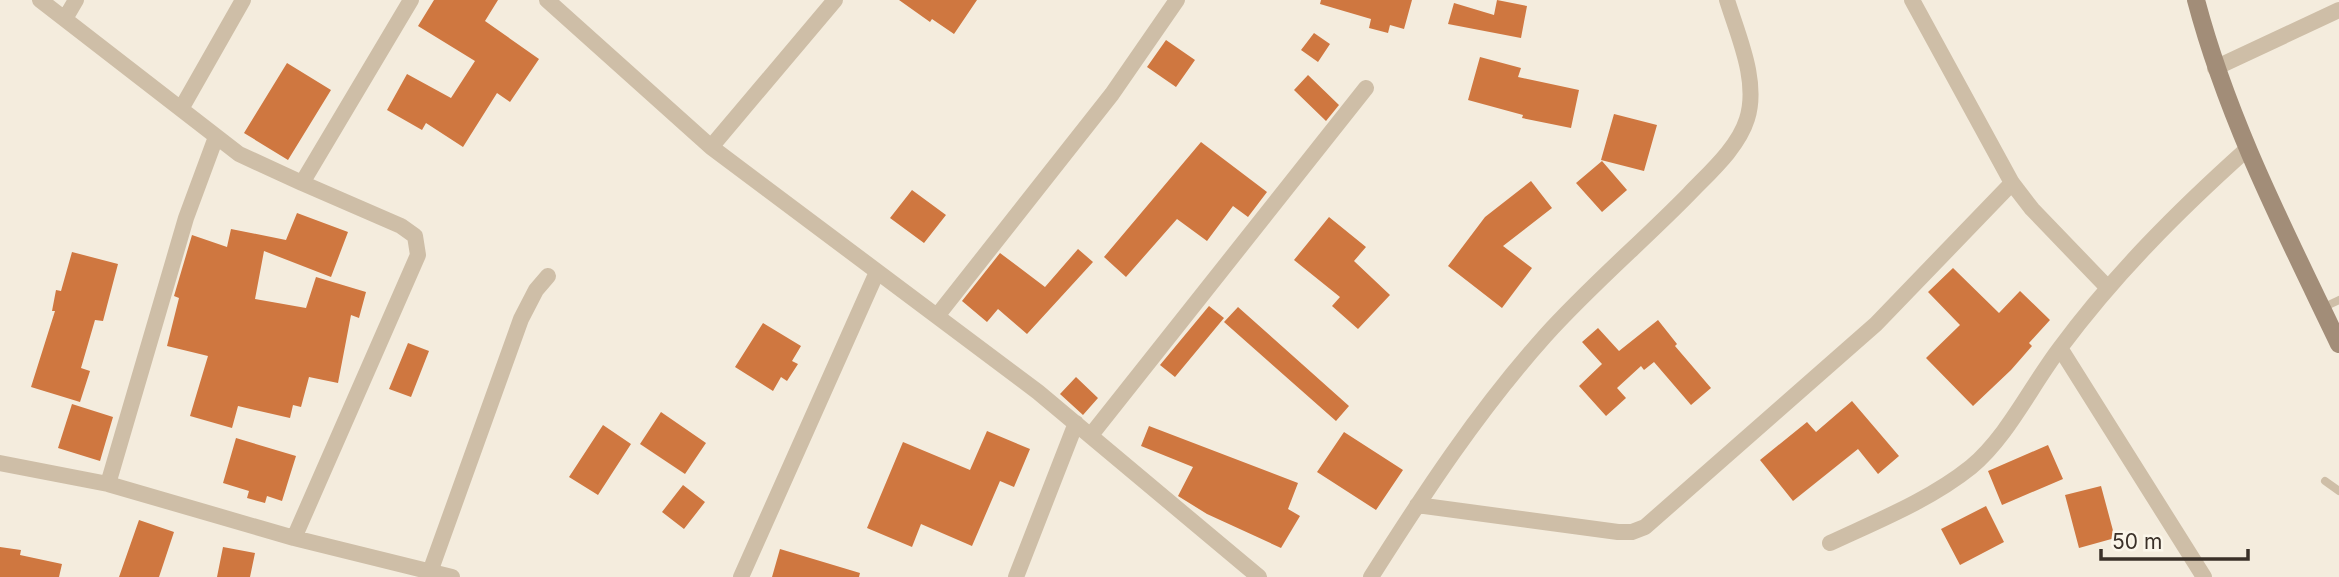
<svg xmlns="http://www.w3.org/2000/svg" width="2339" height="577" font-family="Inter,sans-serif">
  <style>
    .building { fill: #cf7740 }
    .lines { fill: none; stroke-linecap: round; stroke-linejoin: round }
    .lane { stroke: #cebea7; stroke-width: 8 }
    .street { stroke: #cebea7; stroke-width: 16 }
    .secondary { stroke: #a28d78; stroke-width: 18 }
  </style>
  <rect width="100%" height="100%" fill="#f4ecdd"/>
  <!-- building -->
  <path class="building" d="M434 0H498L485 21 539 59 510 102 497 93 463 147 426 123 422 130 387 110 407 74 451 98 475 61 418 26Z
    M899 0H977L954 34 932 19 930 22Z
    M1321 0H1412L1404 29 1390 25 1388 33 1369 28 1371 19 1320 4Z
    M1497 0 1527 6 1521 38 1448 24 1454 3 1494 15Z
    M1314 33 1330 44 1318 62 1301 50Z
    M1166 40 1195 60 1176 87 1147 67Z
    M1480 57 1521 68 1518 77 1579 90 1571 128 1522 118 1523 115 1468 100Z
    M287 63 331 90 288 160 244 133Z
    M1308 75 1339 105 1326 121 1294 90Z
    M1614 114 1657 125 1644 171 1601 160Z
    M1201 142 1267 192 1248 217 1233 206 1207 241 1177 219 1126 277 1104 257Z
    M1602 161 1627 190 1602 212 1576 183Z
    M1531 181 1552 208 1503 246 1532 268 1502 308 1448 266 1485 217Z
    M912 190 946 215 924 243 890 218Z
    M297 213 348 232 331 277 264 251 255 299 306 308 316 277 366 292 359 318 351 315 338 383 309 377 301 407 293 405 290 418 238 406 232 428 190 416 208 356 167 346 179 298 174 296 192 235 227 247 231 229 286 240Z
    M1329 217 1366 247 1354 261 1390 295 1358 329 1332 306 1340 297 1294 260Z
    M1078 249 1093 262 1027 334 998 309 987 322 962 301 1000 253 1045 287Z
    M72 252 118 264 103 321 95 320 81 368 90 371 80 402 31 387 55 311H52L56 290 61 291Z
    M1953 268 1999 313 2020 291 2050 320 2029 343 2032 346 2011 370 1973 406 1926 358 1960 325 1928 292Z
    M1209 306 1224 318 1175 377 1160 365Z
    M1238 307 1349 406 1336 421 1224 322Z
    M1658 320 1677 344 1675 346 1711 388 1691 405 1654 362 1644 370 1641 366 1617 388 1626 398 1606 416 1579 386 1602 364 1582 342 1598 328 1619 351Z
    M763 323 801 346 792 361 798 364 787 381 781 377 773 391 735 367Z
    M408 343 429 351 411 397 389 389Z
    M1076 377 1098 398 1083 415 1060 394Z
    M1852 401 1899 456 1878 474 1858 449 1793 501 1760 460 1807 422 1816 432Z
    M72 404 113 417 100 461 58 448Z
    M661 412 706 443 685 474 640 444Z
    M603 425 631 444 598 495 569 477Z
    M1149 426 1298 483 1288 509 1300 516 1281 548 1207 514 1178 496 1193 467 1141 446Z
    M987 431 1030 449 1014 487 1000 481 972 546 921 524 912 547 867 528 903 442 970 470Z
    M1344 432 1403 470 1376 510 1317 472Z
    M236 438 296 456 282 501 267 496 265 503 247 498 249 491 223 483Z
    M2048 445 2063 479 2002 505 1988 471Z
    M683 485 705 502 684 529 662 512Z
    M2101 486 2115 538 2079 548 2065 495Z
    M1986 506 2004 542 1960 565 1941 529Z
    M139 520 174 532 159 577H119Z
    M0 547 21 550 20 555 62 564 59 577H0Z
    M223 547 255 553 250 577H217Z
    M780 549 860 573 859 577H772Z"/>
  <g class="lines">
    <!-- lane -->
    <path class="lane" d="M2322 308 2339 300
      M2325 481 2339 491"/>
    <!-- street -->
    <path class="street" d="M40 0 239 154 302 183 411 0
      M547 0 711 147 1038 392 1259 577
      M1912 0 2012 183 2032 209 2108 288
      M66 17 76 0
      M2215 68 2339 10
      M181 109 243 0
      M711 147 835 0
      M937 316 1112 94 1177 0
      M2060 348 2204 577
      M1091 435 1366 88
      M0 463 108 484 294 538 452 577
      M108 484 186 218 216 137
      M1417 505 1618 532H1632L1645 527 1876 324 2012 183
      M294 538 418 255 415 236 401 226 302 183
      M1830 543C1877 521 1930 500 1971 467 2008 436 2031 386 2060 348 2115 274 2178 211 2246 150
      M430 572 521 319 536 290 548 276
      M741 577 877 272
      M1016 577 1076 423
      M1371 577C1425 492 1478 411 1545 336 1590 286 1642 242 1689 194 1709 173 1738 148 1747 119 1759 81 1738 36 1727 0"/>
    <!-- secondary -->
    <path class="secondary" d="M2196 0C2228 121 2285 231 2339 344"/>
  </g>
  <!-- scale -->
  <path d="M2101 549v10h147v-10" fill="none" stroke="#3a3028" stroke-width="3.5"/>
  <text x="2112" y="549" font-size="21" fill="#3a3028" stroke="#fbf6ea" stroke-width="5" paint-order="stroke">50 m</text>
</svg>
